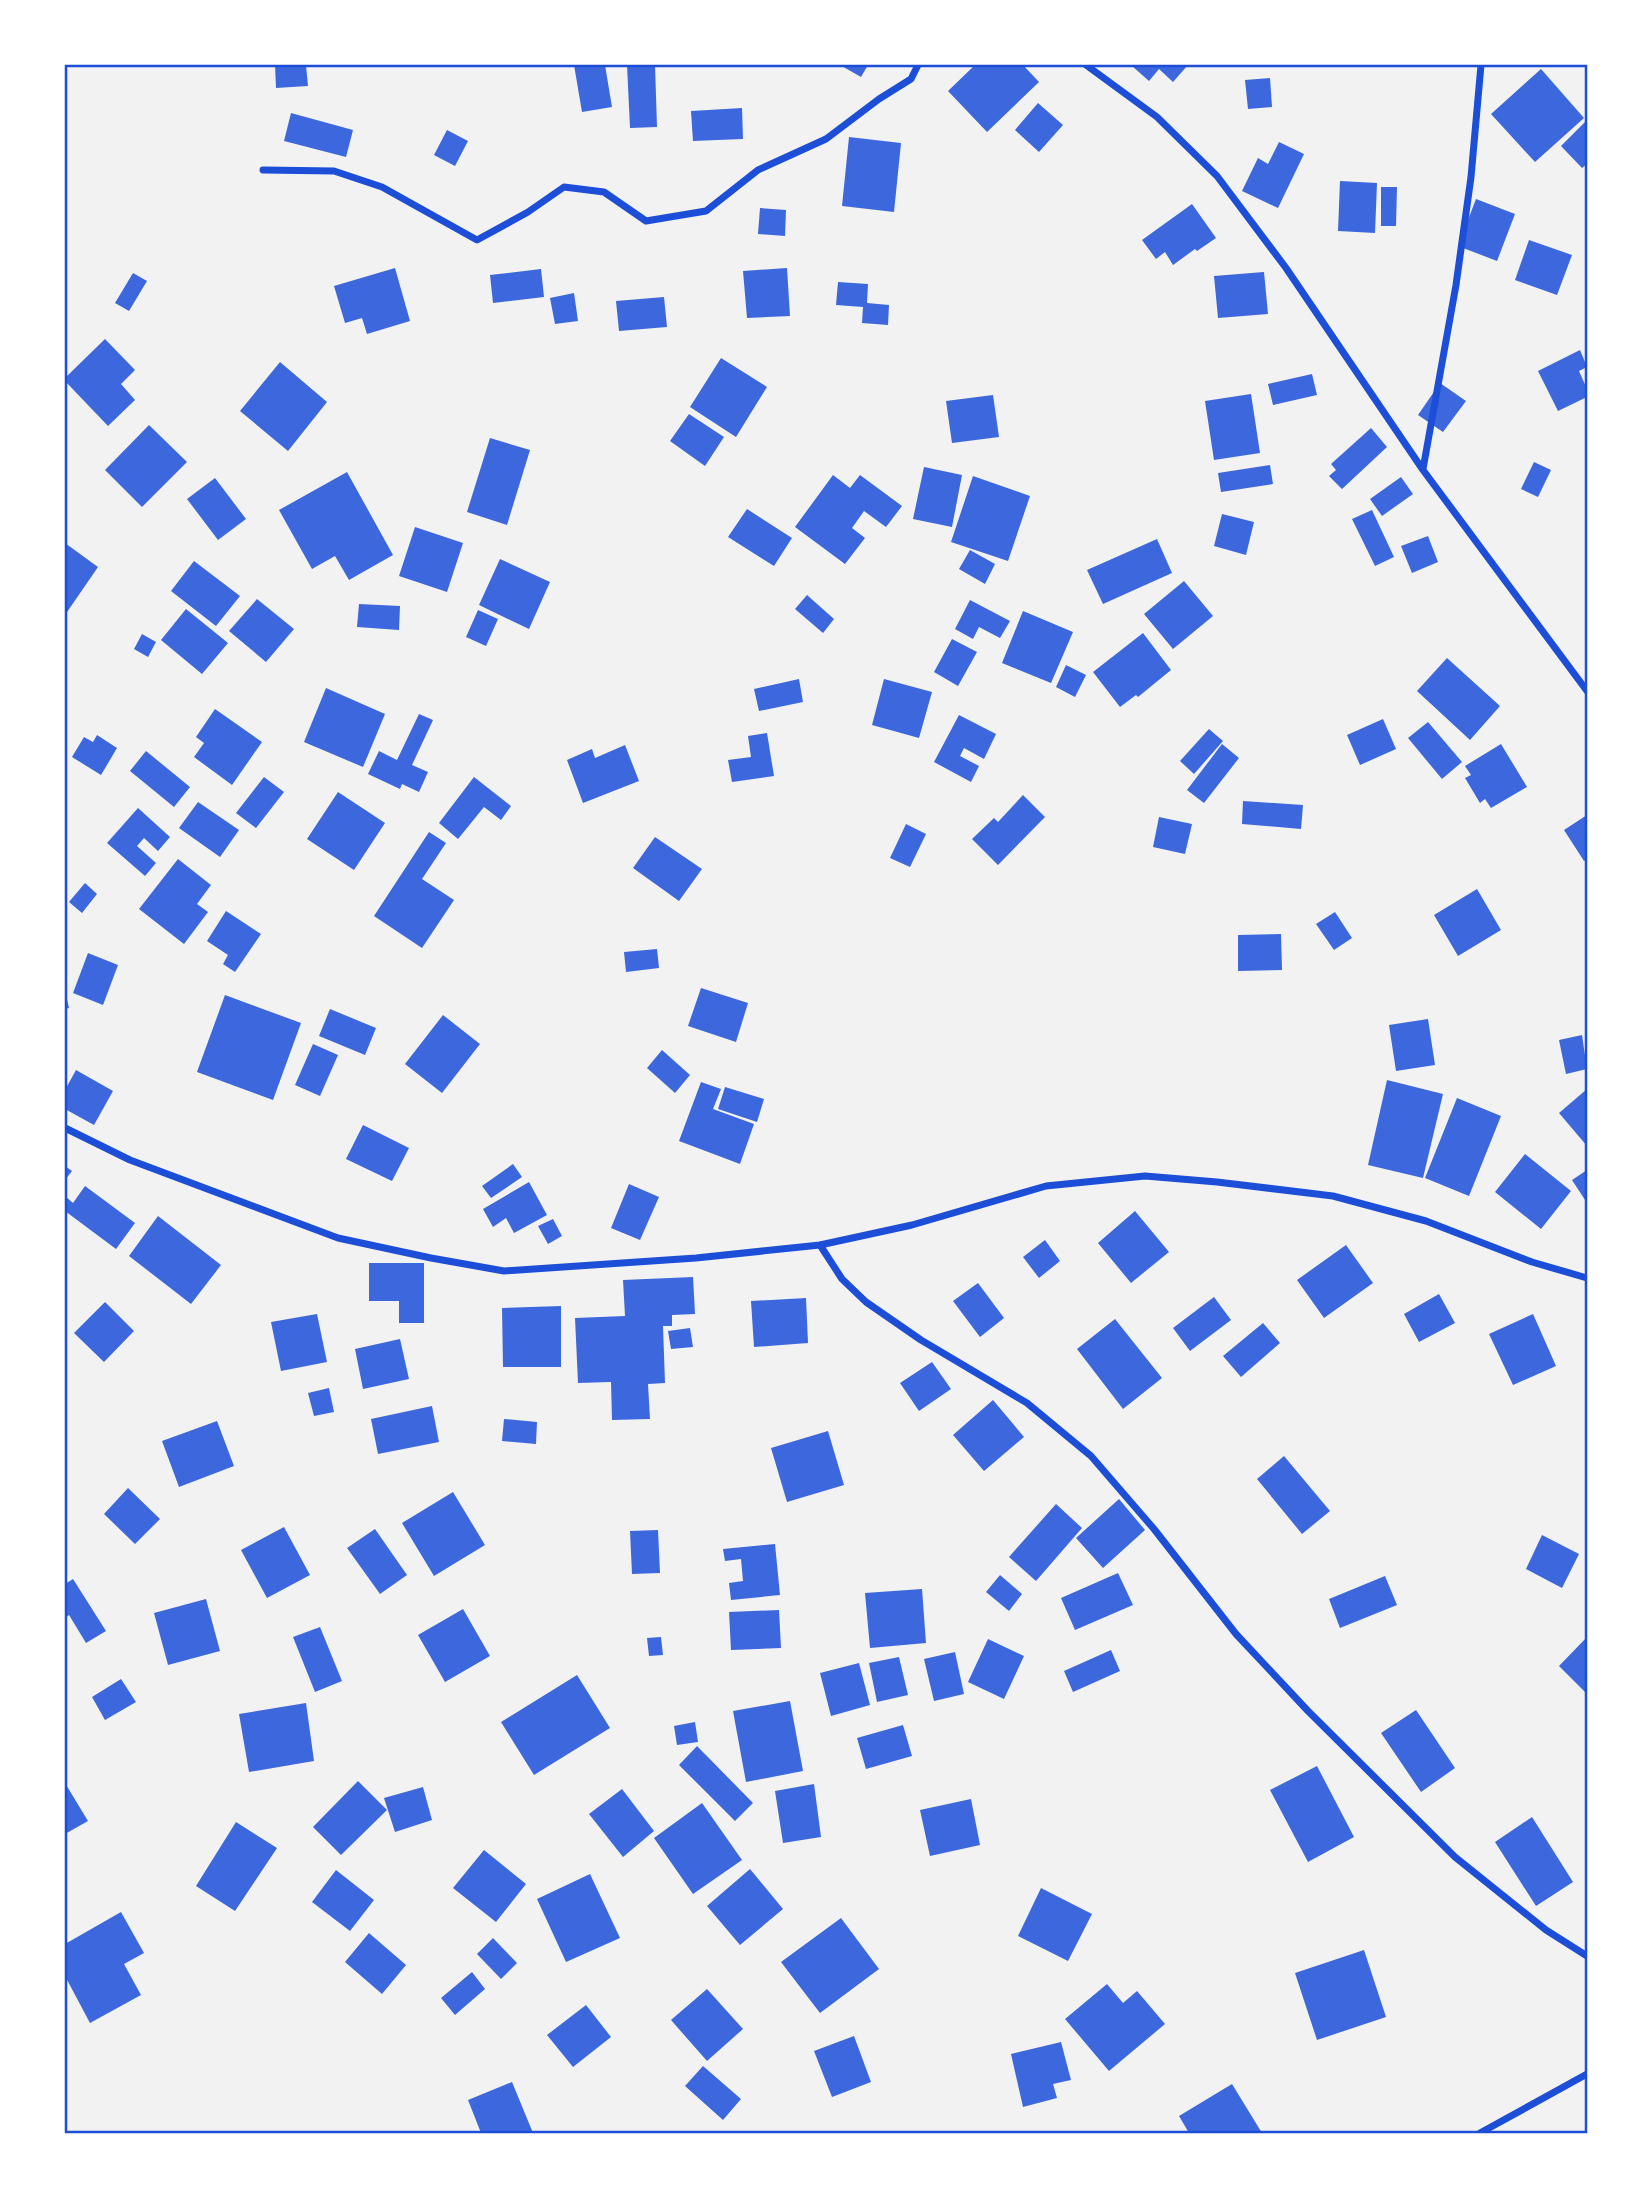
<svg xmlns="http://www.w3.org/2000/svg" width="1652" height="2198" font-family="'Source Sans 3',sans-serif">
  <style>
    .building { fill: #3d67dc }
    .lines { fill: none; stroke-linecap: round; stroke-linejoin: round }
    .minor { stroke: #1d4ed8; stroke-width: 7 }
    .neatline { fill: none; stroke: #1d4ed8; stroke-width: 2.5 }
  </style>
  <rect width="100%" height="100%" fill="#f2f2f2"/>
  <!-- building -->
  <path class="building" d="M275 65H306L308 86 276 88Z
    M574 65H605L612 107 582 112Z
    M627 65H655L657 127 630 128Z
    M840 65H868L861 77Z
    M975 65H1023L1039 82 987 132 948 91Z
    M1133 65H1188L1173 82 1159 69 1149 81 1132 66Z
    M1541 69 1584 118 1535 162 1491 114Z
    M1270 78 1272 107 1248 109 1245 80Z
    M1038 103 1063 125 1039 152 1015 130Z
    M742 108 743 139 693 141 691 111Z
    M291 113 353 130 346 157 284 141Z
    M1587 120V164L1582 168 1561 146Z
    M447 130 468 141 455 166 434 155Z
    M849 137 901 143 894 212 842 206Z
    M1279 142 1304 154 1278 208 1242 191 1258 158 1268 164Z
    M1340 181 1377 183 1375 233 1338 231Z
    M1381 187H1397L1396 226H1381Z
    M1476 199 1515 214 1497 261 1458 246Z
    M1192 204 1216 238 1197 251 1195 249 1173 265 1165 252 1156 259 1142 240Z
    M760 208 786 210 785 236 758 234Z
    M1529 240 1572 255 1557 295 1515 280Z
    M395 268 410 321 367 334 362 318 345 323 334 286Z
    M787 268 790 316 747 318 743 271Z
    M541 269 544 297 493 303 490 275Z
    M1264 272 1268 314 1218 318 1214 276Z
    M133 273 147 281 129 311 115 303Z
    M838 282 868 284 867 303 889 305 888 325 862 323 863 307 836 305Z
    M574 293 578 321 555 324 550 298Z
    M664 297 667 327 619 331 616 301Z
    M105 339 135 370 121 384 135 400 108 426 65 381V378Z
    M1580 350 1587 367 1579 371 1587 389V397L1558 411 1538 371Z
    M721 358 767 387 736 437 690 407Z
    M280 362 327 402 288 451 240 411Z
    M1312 374 1317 395 1273 405 1268 384Z
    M1440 383 1466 401 1443 432 1418 415Z
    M1251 394 1260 453 1214 460 1205 401Z
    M993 395 999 437 952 443 946 401Z
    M689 414 724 437 705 466 670 441Z
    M149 425 187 462 142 507 105 470Z
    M1371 428 1387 447 1342 489 1329 476 1336 470 1331 464Z
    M490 438 530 450 507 525 467 512Z
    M1534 462 1551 470 1538 497 1521 489Z
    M1270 465 1273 484 1221 492 1218 473Z
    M924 467 962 475 952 527 913 519Z
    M347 472 393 555 349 580 335 556 312 569 279 510Z
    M833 475 850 488 860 475 902 506 886 527 864 511 852 528 865 538 845 564 795 527Z
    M973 476 1030 496 1008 561 951 542Z
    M1401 477 1413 494 1382 516 1370 499Z
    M215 478 246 519 218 540 187 499Z
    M747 509 792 538 774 566 728 537Z
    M1372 510 1394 557 1375 566 1352 519Z
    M1222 514 1254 522 1246 555 1214 546Z
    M415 527 463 543 447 592 399 576Z
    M1428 536 1438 562 1412 573 1401 546Z
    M1157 539 1172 573 1103 604 1087 570Z
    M65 543 98 567 65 615Z
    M970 550 995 564 985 584 959 569Z
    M500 559 550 582 529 629 479 605Z
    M194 561 240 596 216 626 171 591Z
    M1184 581 1213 616 1173 649 1144 614Z
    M807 595 834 619 823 633 795 609Z
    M257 599 294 629 266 662 229 631Z
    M970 600 1010 621 1000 638 979 627 973 639 955 629Z
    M359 604 400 606 399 630 357 627Z
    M186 609 228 643 202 674 161 640Z
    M478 610 498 619 486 646 466 637Z
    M1023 611 1073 632 1051 683 1002 663Z
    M1143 633 1171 670 1138 697 1136 695 1120 707 1093 672Z
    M142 634 156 642 148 657 134 649Z
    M952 639 977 652 958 686 934 672Z
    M1447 658 1500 706 1470 740 1417 691Z
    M1066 665 1086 675 1075 697 1056 687Z
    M799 679 803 702 759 711 754 689Z
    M884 679 932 692 919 738 872 725Z
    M326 688 385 714 363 767 304 742Z
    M215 709 262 742 232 785 194 757 204 743 196 737Z
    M419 714 433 720 412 765 428 772 419 792 402 784 400 789 368 774 379 751 397 760Z
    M959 715 996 734 984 759 964 748 960 756 979 766 971 782 934 762Z
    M1383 719 1396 749 1360 765 1347 735Z
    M1428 722 1462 762 1442 779 1408 738Z
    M1209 729 1223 741 1194 774 1180 761Z
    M767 733 774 776 732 782 728 760 751 757 748 736Z
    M97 735 117 748 101 775 72 757 84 737 93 742Z
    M1222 744 1239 758 1204 803 1187 790Z
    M1501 744 1527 787 1491 808 1485 799 1480 803 1465 778 1471 775 1465 766Z
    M625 745 639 781 583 803 567 760 592 749 595 758Z
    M146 751 190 787 174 807 130 771Z
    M264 777 284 792 256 828 236 813Z
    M474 777 511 806 501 820 484 807 458 839 439 823Z
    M338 792 385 823 354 870 307 839Z
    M1023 795 1045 817 998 865 972 839 994 818 998 822Z
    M1243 801 1303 805 1301 829 1242 824Z
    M198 802 239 830 220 857 179 828Z
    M138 808 170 837 158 851 144 838 137 846 156 863 145 876 107 843Z
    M1587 815V859L1584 861 1564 830Z
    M1159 817 1192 824 1185 854 1153 847Z
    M906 824 926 834 910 867 890 858Z
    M429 832 446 843 422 879 454 900 422 948 374 916Z
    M655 837 702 869 679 901 633 868Z
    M178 859 211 885 197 904 208 912 184 944 139 909Z
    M85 883 97 894 82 913 69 902Z
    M1477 889 1501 930 1458 956 1434 915Z
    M226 911 261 934 235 972 223 964 228 955 207 941Z
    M1335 912 1352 938 1334 950 1316 924Z
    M1281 934 1282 970 1238 971V935Z
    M657 949 659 968 626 972 624 952Z
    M88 953 118 965 103 1005 73 993Z
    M701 988 748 1003 736 1042 688 1026Z
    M65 991 69 1008 65 1009Z
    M225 995 301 1023 273 1100 197 1072Z
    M330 1009 376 1028 365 1055 319 1036Z
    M443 1015 480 1044 442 1093 405 1064Z
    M1428 1019 1435 1065 1396 1071 1389 1025Z
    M1582 1035 1587 1069 1566 1074 1559 1040Z
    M313 1044 338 1055 320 1096 295 1085Z
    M662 1050 690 1075 675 1093 647 1068Z
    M76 1070 113 1091 94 1125 65 1109V1090Z
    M1387 1080 1443 1094 1423 1178 1368 1165Z
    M701 1082 721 1089 713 1109 754 1124 740 1164 679 1141Z
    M725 1087 764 1099 757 1122 718 1109Z
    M1587 1089V1146L1559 1113Z
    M1457 1098 1501 1116 1469 1196 1425 1178Z
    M363 1125 409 1148 392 1181 346 1159Z
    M1525 1154 1571 1191 1541 1229 1495 1192Z
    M513 1164 522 1177 491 1198 482 1186Z
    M65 1166 72 1171 65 1180Z
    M1587 1170V1203L1572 1180Z
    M529 1182 547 1215 514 1233 506 1218 493 1227 483 1209Z
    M629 1184 659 1197 640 1240 611 1228Z
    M85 1186 135 1223 116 1249 65 1211V1196L73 1203Z
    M1135 1211 1169 1252 1131 1283 1098 1243Z
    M158 1216 221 1265 191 1304 129 1256Z
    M553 1219 562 1236 548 1244 538 1226Z
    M1045 1240 1060 1261 1039 1278 1023 1257Z
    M1346 1245 1373 1283 1324 1318 1297 1280Z
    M369 1263H424V1323H399V1301H369Z
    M693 1277 695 1314 672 1315V1326H663L665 1383 648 1384 650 1419 612 1420 611 1382 578 1383 575 1318 625 1316 623 1280Z
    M978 1283 1004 1318 980 1337 953 1301Z
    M1439 1294 1455 1323 1419 1342 1404 1314Z
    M1214 1297 1231 1320 1190 1351 1173 1328Z
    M806 1298 808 1343 754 1347 751 1301Z
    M105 1302 134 1331 104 1362 74 1333Z
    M561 1306V1367H503L502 1308Z
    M317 1314 327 1362 281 1371 271 1322Z
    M1533 1314 1556 1366 1513 1385 1489 1334Z
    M1115 1319 1162 1378 1123 1409 1077 1349Z
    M1263 1323 1280 1343 1241 1377 1223 1356Z
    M690 1328 693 1347 671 1349 668 1331Z
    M400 1339 409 1379 363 1389 355 1349Z
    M932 1362 951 1389 919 1411 900 1383Z
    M329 1388 334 1412 314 1416 308 1393Z
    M993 1400 1024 1437 984 1471 953 1435Z
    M432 1406 439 1442 378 1454 371 1419Z
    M504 1419 537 1422 536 1444 502 1441Z
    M217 1421 234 1466 179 1487 162 1441Z
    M828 1431 844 1485 787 1502 771 1448Z
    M1284 1456 1330 1511 1302 1534 1257 1479Z
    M128 1488 160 1519 135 1544 104 1514Z
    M453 1492 485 1545 434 1576 402 1523Z
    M1119 1499 1145 1530 1103 1568 1076 1538Z
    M1056 1504 1082 1528 1036 1581 1009 1557Z
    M284 1527 310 1575 267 1598 241 1550Z
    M375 1529 407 1575 380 1594 347 1548Z
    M658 1530 660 1573 632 1574 630 1531Z
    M1542 1535 1579 1554 1562 1588 1526 1569Z
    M775 1544 780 1595 731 1600 729 1583 743 1581 741 1559 725 1561 723 1549Z
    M1118 1573 1133 1605 1075 1630 1061 1598Z
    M1000 1575 1022 1594 1009 1611 986 1592Z
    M1385 1576 1397 1605 1340 1628 1329 1599Z
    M73 1579 106 1631 86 1643 69 1615 65 1618V1584Z
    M922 1589 926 1643 870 1648 865 1593Z
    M206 1599 220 1651 168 1665 154 1613Z
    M463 1609 490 1656 445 1682 418 1635Z
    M779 1610 781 1648 731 1650 729 1612Z
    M320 1627 342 1681 315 1692 293 1637Z
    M661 1637 663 1655 649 1656 647 1638Z
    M1587 1637V1694L1559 1666Z
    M988 1639 1024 1656 1004 1699 968 1682Z
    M1111 1650 1120 1671 1073 1692 1064 1671Z
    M955 1652 964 1694 934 1701 924 1659Z
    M899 1657 908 1695 877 1702 869 1663Z
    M859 1663 870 1705 831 1716 820 1673Z
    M577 1675 610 1728 534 1775 501 1722Z
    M121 1679 136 1702 105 1720 92 1697Z
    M790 1701 803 1771 746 1782 733 1711Z
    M306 1703 314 1761 249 1772 239 1714Z
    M1416 1710 1455 1768 1421 1792 1381 1733Z
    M695 1722 698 1742 677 1745 674 1726Z
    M903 1725 912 1756 866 1769 857 1738Z
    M697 1746 753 1803 735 1821 679 1765Z
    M1317 1766 1354 1837 1308 1862 1270 1790Z
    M358 1781 387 1810 341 1855 313 1827Z
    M65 1783 88 1821 65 1834Z
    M814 1784 821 1837 783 1843 775 1791Z
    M423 1787 432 1820 395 1832 384 1798Z
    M622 1789 654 1831 623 1857 589 1814Z
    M971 1799 980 1845 930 1856 920 1810Z
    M702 1803 742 1860 693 1894 654 1838Z
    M1532 1817 1573 1882 1536 1906 1495 1842Z
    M236 1822 277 1848 235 1911 196 1886Z
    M484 1850 526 1884 496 1922 453 1888Z
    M750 1869 783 1909 740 1945 707 1906Z
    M336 1870 374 1900 350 1931 312 1902Z
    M590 1874 620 1938 566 1962 537 1899Z
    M1041 1888 1092 1914 1068 1961 1018 1936Z
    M121 1912 144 1953 124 1964 141 1995 90 2023 65 1976V1944Z
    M841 1918 879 1969 820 2013 781 1962Z
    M369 1933 406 1965 382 1994 345 1962Z
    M493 1938 517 1963 501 1979 477 1954Z
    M1364 1950 1386 2017 1317 2040 1295 1973Z
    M472 1972 485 1989 455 2015 441 1998Z
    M1107 1984 1123 2003 1137 1991 1165 2024 1109 2071 1065 2019Z
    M707 1989 743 2029 707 2061 671 2020Z
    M586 2005 611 2037 573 2067 547 2035Z
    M854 2036 871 2082 832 2097 814 2051Z
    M1061 2042 1071 2080 1053 2084 1057 2098 1023 2107 1011 2054Z
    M703 2066 741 2099 723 2120 685 2086Z
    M512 2082 533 2133H481L468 2100Z
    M1232 2084 1262 2133H1189L1179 2116Z"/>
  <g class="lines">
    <!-- minor -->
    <path class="minor" d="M1086 65 1157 117 1217 176 1286 268 1423 470 1587 691
      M263 170 334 171 382 187 477 240 528 212 564 187 604 192 646 221 706 211 758 170 826 139 879 99 911 79 918 65
      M1423 469 1456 285 1471 177 1481 65
      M65 1128 130 1160 338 1238 431 1258 504 1271 696 1258 820 1245 912 1225 1046 1186 1145 1176 1217 1182 1333 1196 1426 1221 1532 1262 1587 1278
      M820 1245 842 1279 866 1302 921 1340 1027 1403 1091 1456 1154 1529 1236 1634 1308 1711 1455 1857 1546 1930 1587 1956
      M1480 2133 1587 2074"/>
  </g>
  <!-- border -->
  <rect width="1652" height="2198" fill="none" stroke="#ffffff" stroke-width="133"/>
  <rect x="66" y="66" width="1520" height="2066" class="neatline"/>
</svg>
